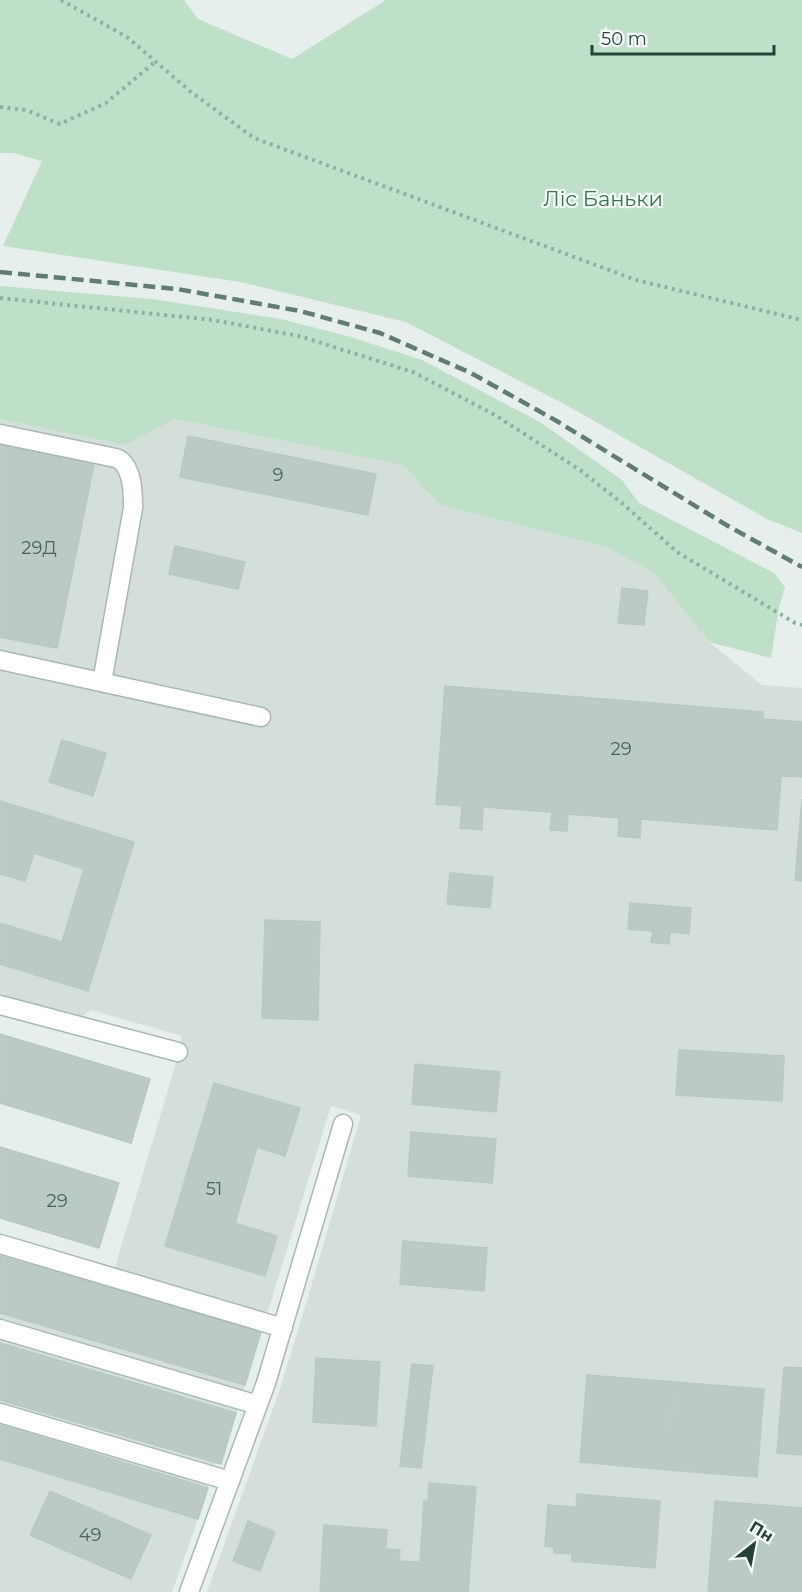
<svg xmlns="http://www.w3.org/2000/svg" width="802" height="1592" font-family="Montserrat,sans-serif">
  <style>
    .built { fill: #d4dfda }
    .green { fill: #bfe0c8 }
    .building { fill: #bbcac4; stroke: #b8c9c2; stroke-width: 1.5 }
    .lines { fill: none; stroke-linecap: round; stroke-linejoin: round }
    .minor-casing { stroke: #a8b8b2; stroke-width: 21 }
    .path { stroke: #86b3a5; stroke-width: 4; stroke-dasharray: 3 4.5; stroke-linecap: butt }
    .minor { stroke: #fff; stroke-width: 18 }
    .rail { stroke: #5f7d75; stroke-width: 4.5; stroke-dasharray: 12 6; stroke-linecap: butt }
    .labels { text-anchor: middle; stroke-width: 4.5; stroke-linejoin: round; paint-order: stroke }
    .number-label { font-size: 18px; fill: #4a645c }
    .park-label { font-size: 21px; fill: #2d7a4b; stroke: #f7fbf9 }
  </style>
  <rect width="100%" height="100%" fill="#e6efeb"/>
  <!-- built -->
  <path class="built" d="M0 332 175 419 402 465 441 505 606 547 654 573 709 642 762 685 802 688V1592H207L280 1389 309 1294 361 1115 331 1106 221 1464 215 1463 198 1519 172 1592H0V1256L109 1287 176 1063 182 1036 91 1010 80 1018 0 994Z"/>
  <!-- green -->
  <path class="green" d="M0 0H184L198 19 292 59 386 0H802V533L767 519 566 405 406 322 240 282 3 246 42 161 14 153H0Z
    M0 286 152 299 281 319 351 337 422 360 540 422 622 480 639 503 774 573 785 587 779 608 771 658 709 642 654 573 606 547 441 505 402 465 175 419 125 445 0 419Z"/>
  <!-- building -->
  <path class="building" d="M188 436 376 474 368 515 180 477Z
    M0 440 95 459 57 648 0 637Z
    M175 546 245 562 238 589 169 574Z
    M622 588 648 591 644 625 618 623Z
    M445 686 763 712V719L802 722V777L781 776 777 830 641 819 640 838 618 836 619 818 568 814 567 831 550 830 552 812 483 807 482 830 460 828 462 806 436 804Z
    M62 740 106 753 93 796 49 782Z
    M802 799V881L795 880Z
    M0 801 134 842 88 991 0 964V923L62 942 84 869 34 853 25 881 0 874Z
    M450 873 493 877 490 908 447 904Z
    M630 903 691 908 689 934 670 932 669 944 651 942 653 931 628 929Z
    M265 920 320 922 318 1020 262 1018Z
    M0 1034 150 1079 131 1143 0 1103Z
    M679 1050 784 1056 782 1101 676 1095Z
    M415 1064 500 1072 496 1112 412 1104Z
    M214 1083 300 1108 285 1156 257 1147 235 1223 277 1236 265 1276 165 1246Z
    M411 1132 496 1139 492 1183 408 1176Z
    M0 1147 119 1183 99 1248 0 1218Z
    M403 1241 487 1248 484 1291 400 1284Z
    M0 1256 261 1332 245 1385 0 1313Z
    M0 1343 236 1413 221 1464 0 1400Z
    M316 1358 380 1362 376 1426 313 1422Z
    M412 1364 433 1366 421 1468 400 1466Z
    M784 1367 802 1368V1455L777 1453Z
    M587 1375 674 1382 668 1470 580 1462Z
    M674 1382 764 1389 757 1477 668 1470Z
    M0 1425 208 1488 198 1519 0 1459Z
    M429 1483 476 1487 468 1592H320L324 1525 387 1530 386 1549 400 1550 399 1561 420 1562 424 1501H428Z
    M50 1491 151 1535 131 1579 30 1535Z
    M577 1494 660 1501 655 1568 572 1561V1554L554 1553V1547L545 1546 548 1505 576 1507Z
    M715 1501 802 1508V1592H708Z
    M248 1521 275 1532 260 1571 233 1561Z"/>
  <g class="lines">
    <defs>
      <path id="minor" d="M0 434 111 457C114 458 118 458 120 460 133 470 133 494 133 508L102 682
        M0 660 261 717
        M0 1005 178 1052
        M0 1244 283 1328
        M0 1329 258 1405
        M0 1413 230 1481
        M189 1592 266 1383 343 1124"/>
    </defs>
    <!-- minor casing -->
    <use href="#minor" class="minor-casing"/>
    <!-- path -->
    <path class="path" d="M61 0 127 37 191 92 254 138 636 280 802 320
      M0 107 26 110 60 124 106 103 156 61
      M0 298 213 320 299 336 413 372 495 415 580 470 623 504 677 552 795 623 802 625"/>
    <!-- minor -->
    <use href="#minor" class="minor"/>
    <!-- rail -->
    <path class="rail" d="M0 272 177 289 300 311 380 333 471 373 555 420 728 526 802 567"/>
  </g>
  <g class="labels">
    <!-- number labels -->
    <g class="number-label">
      <text x="278" y="481">9</text>
      <text x="39" y="554">29Д</text>
      <text x="621" y="755">29</text>
      <text x="214" y="1195">51</text>
      <text x="57" y="1207">29</text>
      <text x="90" y="1541">49</text>
    </g>
    <!-- park labels -->
    <g class="park-label">
      <text x="603" y="206">Ліс Баньки</text>
    </g>
  </g>
  <!-- north arrow -->
  <g transform="translate(754 1544) rotate(31)" stroke="#f7fbf9" stroke-width="4.5" paint-order="stroke">
  <path d="M0-4.5L10 22L0 15L-10 22Z" fill="#24423a"/>
  <text y="-9" font-size="16" font-weight="bold" text-anchor="middle" fill="#24423a">Пн</text>
  </g>
  <!-- scale -->
  <path d="M592 45v9h182v-9" fill="none" stroke="#24423a" stroke-width="3"/>
  <text x="601" y="45" font-size="18" fill="#24423a" stroke="#f7fbf9" stroke-width="4.5" paint-order="stroke">50 m</text>
</svg>
